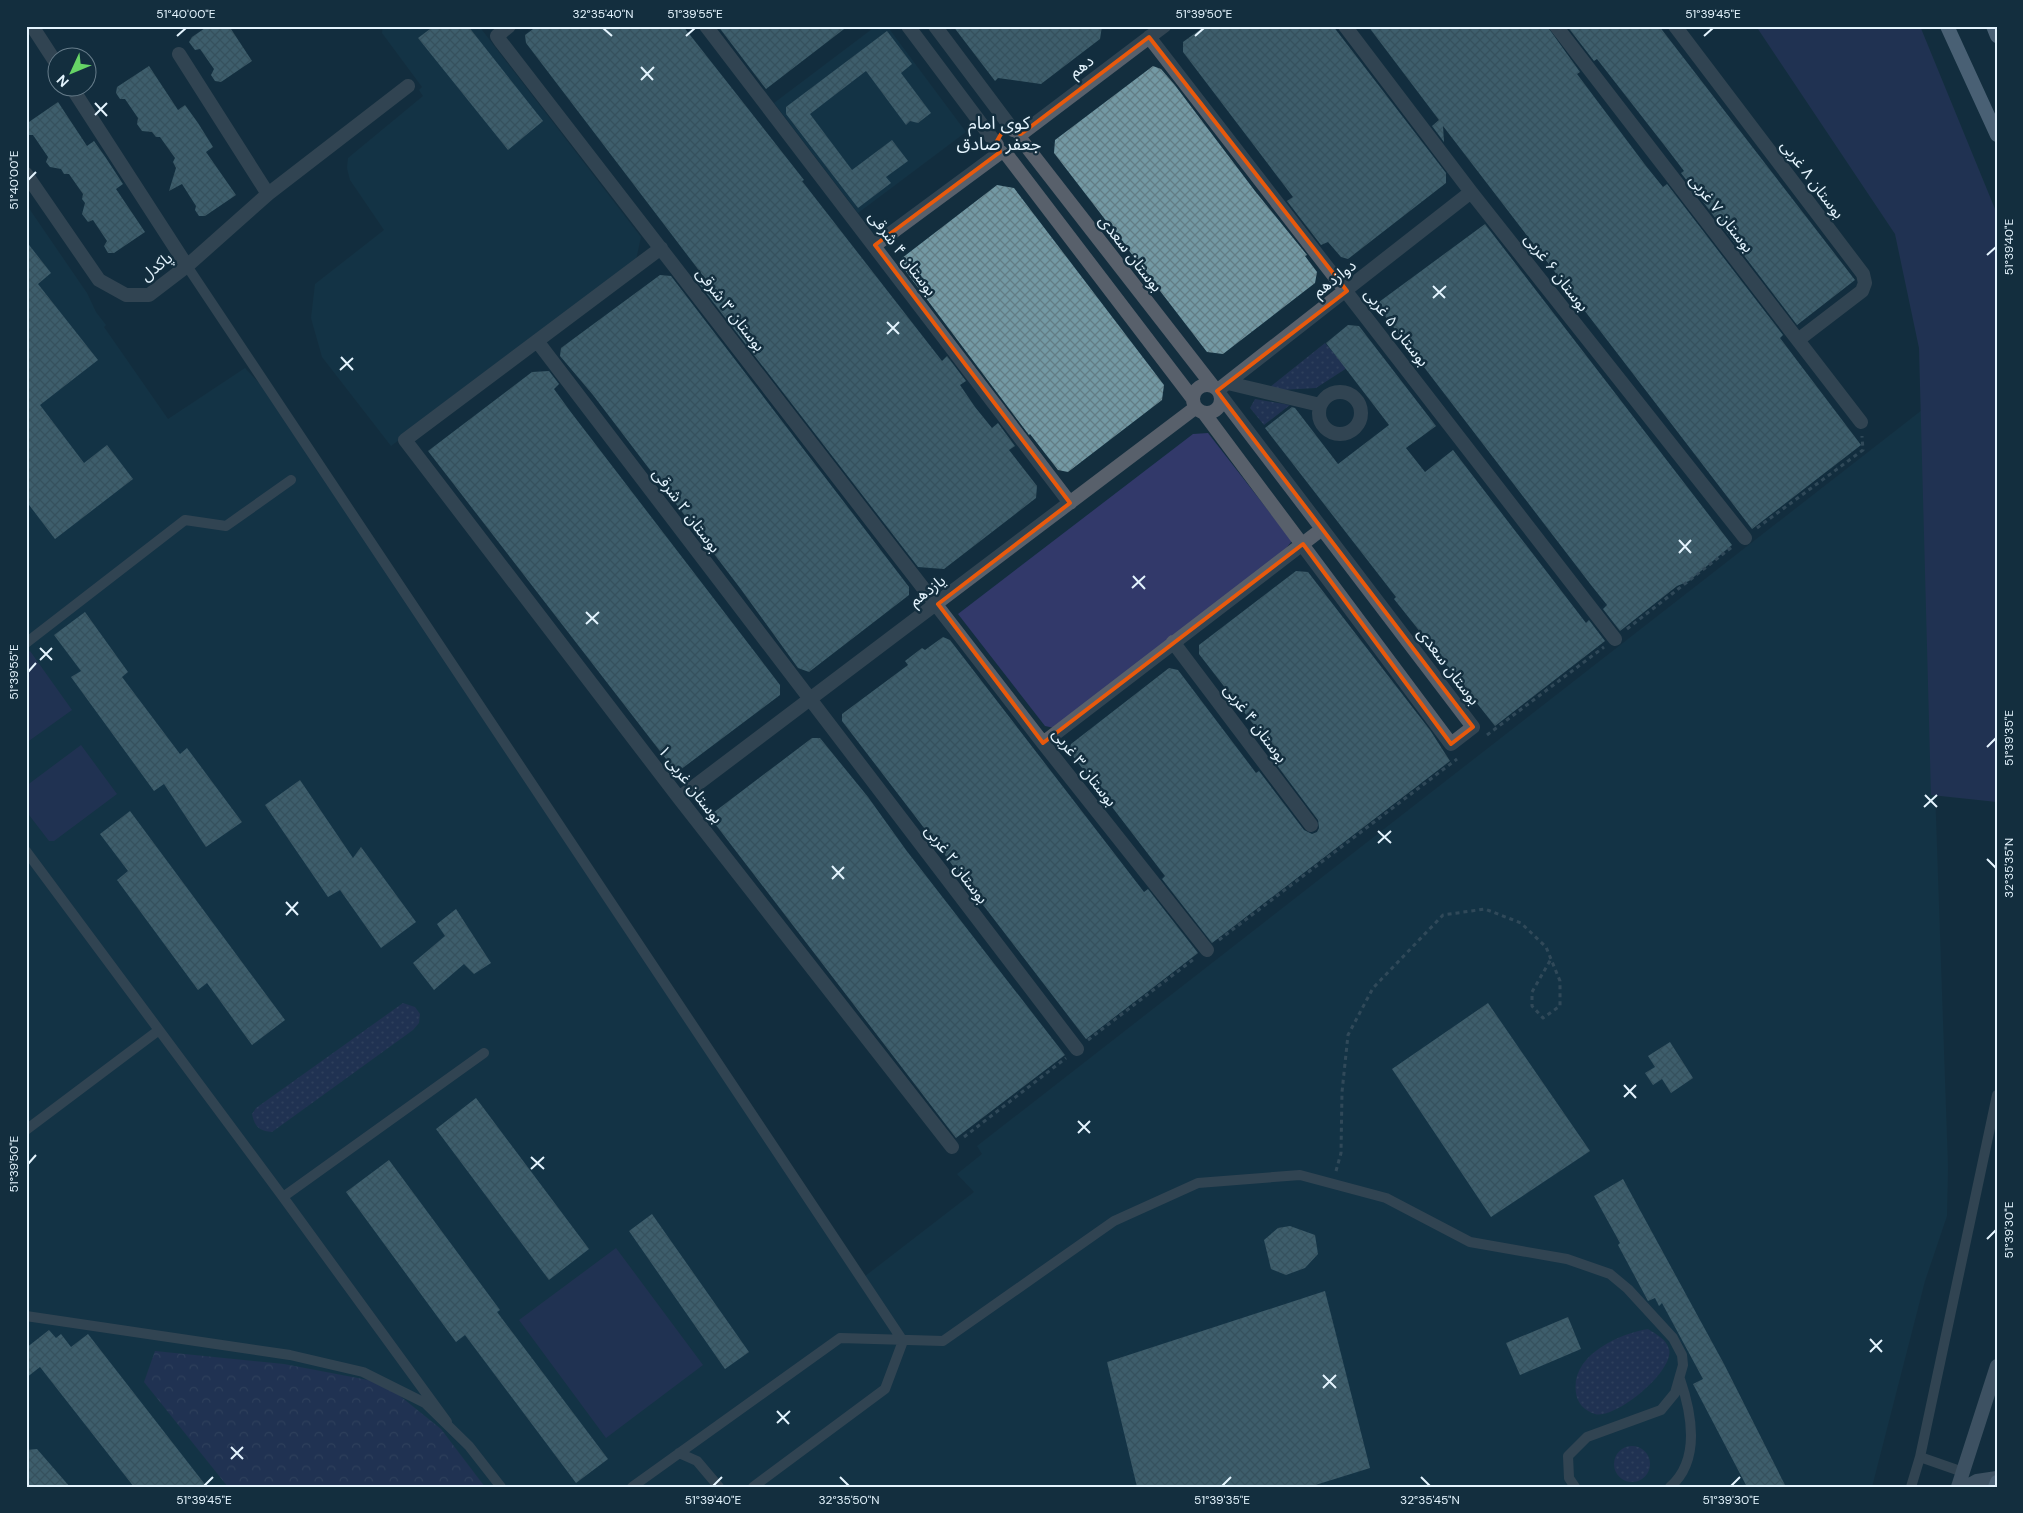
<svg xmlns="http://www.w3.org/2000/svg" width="2023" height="1513" font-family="'DM Sans','Noto Sans Arabic',sans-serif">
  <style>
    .built { fill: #163a4e }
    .grass { fill: url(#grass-dots) }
    .forest { fill: url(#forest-crowns) }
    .park { fill: #32396a }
    .building { fill: url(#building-cross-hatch) }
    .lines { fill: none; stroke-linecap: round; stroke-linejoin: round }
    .path { stroke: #556c7b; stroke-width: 3; stroke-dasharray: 4 4; stroke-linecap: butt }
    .service { stroke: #58606b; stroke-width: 10 }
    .minor { stroke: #58606b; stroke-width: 14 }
    .secondary { stroke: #717d8e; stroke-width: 14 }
    .trunk { stroke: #8c9eb6; stroke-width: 14 }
    .marked { fill: none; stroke: #e8590c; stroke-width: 4; stroke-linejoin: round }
    .ticks { fill: none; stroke: #e4f4fe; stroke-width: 2 }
    .labels { text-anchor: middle; stroke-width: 5; stroke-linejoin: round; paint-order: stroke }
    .street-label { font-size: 16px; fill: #e4f4fe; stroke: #132e3e }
    .neighbourhood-label { font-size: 18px; fill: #e4f4fe; stroke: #132e3e }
    .neatline { fill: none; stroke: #e4f4fe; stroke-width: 2 }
    .ticks-label { font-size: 12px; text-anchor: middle; fill: #e4f4fe }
  </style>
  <defs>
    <pattern id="grass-dots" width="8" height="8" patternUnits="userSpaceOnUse" patternTransform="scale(1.25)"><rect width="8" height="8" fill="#32396a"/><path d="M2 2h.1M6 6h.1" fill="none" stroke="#505680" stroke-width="1.8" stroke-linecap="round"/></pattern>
    <pattern id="forest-crowns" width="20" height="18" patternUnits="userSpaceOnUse" patternTransform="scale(1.25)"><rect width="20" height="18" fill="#32396a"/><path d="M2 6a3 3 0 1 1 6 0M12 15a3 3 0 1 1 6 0" fill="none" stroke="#505680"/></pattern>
    <pattern id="building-cross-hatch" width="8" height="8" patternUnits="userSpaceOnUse" patternTransform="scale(1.25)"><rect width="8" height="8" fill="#7399a4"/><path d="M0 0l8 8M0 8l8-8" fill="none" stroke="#637d85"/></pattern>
  </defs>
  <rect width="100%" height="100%" fill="#132e3e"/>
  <!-- built -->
  <path class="built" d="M383 26H479L641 237 636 260 391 446 322 357 311 318 315 284 384 230 350 180 347 168 348 158 423 96 419 90 422 87 382 33Z
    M876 26H887L966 132 858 213 774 103Z
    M26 204 87 293 96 312 106 325 104 327 168 419 245 368 279 404 860 1280 974 1192 957 1174 982 1154 977 1146 1922 410 1948 1167 1947 1216 1925 1281 1872 1487H26Z"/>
  <!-- grass -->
  <path class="grass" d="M1325 343 1347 368 1316 388 1265 391Z
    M1255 399 1290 405 1264 425 1250 408Z
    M403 1003 415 1007 420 1014 419 1023 413 1030 272 1132C259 1131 255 1127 252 1114L256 1108Z
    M1648 1329C1656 1334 1666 1339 1669 1349 1675 1371 1615 1420 1595 1414 1585 1411 1577 1403 1576 1393 1570 1356 1618 1334 1648 1329Z
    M1614 1464a18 18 0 1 1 36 0a18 18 0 1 1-36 0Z"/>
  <!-- forest -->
  <path class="forest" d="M155 1351 284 1364 384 1383 441 1429 485 1487H228L144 1382Z"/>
  <!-- park -->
  <path class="park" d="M1756 26H1920L1995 209 1997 218V802L1931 795 1919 348 1895 234Z
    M1208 433 1292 541 1283 552 1054 728 1045 726 958 614 1193 434Z
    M30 651 72 710 26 743V654Z
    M81 745 117 794 54 841H49L26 811V786Z
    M616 1248 703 1365 606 1438 519 1320Z"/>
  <!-- building -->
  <path class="building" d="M208 26H229L252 61 221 82 215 81 211 75 214 69 200 49 195 50 189 42 192 37Z
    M434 26H468L543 121 508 150 418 38Z
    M537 26H683L804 180 802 181 942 361 947 356 966 381 960 385 975 407 992 428 998 423 1015 446 1009 450 1037 486 1036 498 944 569 918 567 696 280 707 281 526 43 525 35Z
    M718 26H848L766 89Z
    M953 26H1102L1100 39 1041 84 998 78 995 81Z
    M1205 26H1333L1446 173V183L1348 259 1341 257 1328 242 1321 245 1287 201 1293 197 1183 52V42Z
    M1368 26H1547L1580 72 1577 74 1646 166 1663 187 1667 184 1783 335 1780 338 1861 445 1752 529 1443 126 1444 142 1432 126 1439 120Z
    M1567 26H1659L1855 280 1797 325 1681 173 1684 171 1668 150 1597 59 1594 61Z
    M887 31 912 64 901 73 931 113 918 123 910 121 906 125 866 71 810 114 852 170 892 140 908 161 886 177 891 183 858 208 786 114V107Z
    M149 66 178 110 185 105 198 123 213 147 206 152 236 195 205 216H199L195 210 196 206 182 184 169 191 176 168 173 162 175 158 160 137H156L152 132 142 131 137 124 138 118 125 99H120L116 93 117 87Z
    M1153 66 1161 69 1174 84 1255 191 1307 255 1305 256 1317 272 1315 283 1223 354 1207 352 1054 153 1055 140Z
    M58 102 87 146 94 141 106 158 123 184 116 189 145 232 114 253H108L104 246 107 241 93 220 88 222 82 214 85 203 82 199 83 194 69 174H64L61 169 50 167 46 162 48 157 33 135H26V124Z
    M997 185 1014 188 1164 385 1162 400 1068 472 1058 470 1030 434 1029 435 901 265 902 258Z
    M1485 224 1732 545 1689 581 1677 586 1620 631 1603 609 1607 605 1591 585 1381 311 1379 302Z
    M26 241 51 273 38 284 98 360 40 405 84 463 107 445 133 479 55 539 26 501Z
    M660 275 671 276 909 587V595L809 672 798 668 740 588 593 395 560 356 561 348Z
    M1348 325 1359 326 1436 426 1406 448 1425 472 1453 450 1586 623 1589 620 1605 641 1495 726 1394 599 1396 597 1265 428 1292 407 1295 408 1338 464 1389 425 1326 343Z
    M549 371 559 384 554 389 570 411 780 685V695L680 770 673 768 428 451 532 372Z
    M1296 571 1308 572 1430 730 1450 761 1212 943 1162 879 1165 876 1069 751 1071 744 1169 668 1178 670 1256 773 1259 771 1304 830 1312 834 1317 832 1319 828 1318 820 1273 760 1278 756 1199 654V645Z
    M85 612 128 672 122 677 180 754 187 748 242 822 206 847 164 784 154 791 71 677 81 671 54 635Z
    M943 637 950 640 1144 892 1148 889 1198 953 1086 1039 842 721V714L908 665 905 661 922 648 925 650Z
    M812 738H820L868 797 906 850 1065 1055 956 1138 709 816Z
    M300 780 353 858 361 847 416 922 381 948 340 890 328 897 265 805Z
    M130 811 285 1020 252 1045 207 983 198 990 117 880 128 871 100 834Z
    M456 909 491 963 474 974 464 964 434 990 413 963 445 936 437 924Z
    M1488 1003 1590 1151 1491 1217 1392 1069Z
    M1670 1042 1693 1078 1671 1093 1662 1079 1653 1085 1645 1073 1655 1067 1648 1056Z
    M476 1098 589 1249 549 1280 436 1129Z
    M389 1160 500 1310 497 1312 608 1459 576 1483 465 1335 456 1342 346 1192Z
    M1623 1179 1724 1364 1786 1487H1747L1693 1384 1703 1379 1662 1303 1659 1306 1655 1298 1648 1301 1618 1245 1620 1243 1594 1196Z
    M652 1214 749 1352 725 1369 629 1231Z
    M1290 1226 1315 1235 1318 1254 1305 1268 1286 1275 1271 1269 1264 1240 1278 1228Z
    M1325 1291 1370 1468 1309 1487H1137L1107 1362Z
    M1568 1317 1581 1349 1520 1375 1506 1343Z
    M49 1330 56 1338 61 1334 71 1347 88 1334 207 1487H134L40 1367 26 1378V1348Z
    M37 1449 70 1487H26V1450Z"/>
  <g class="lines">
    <!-- path -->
    <path class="path" d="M1757 528 1863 450 1862 436
      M1627 629 1732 547
      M1487 735 1604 647
      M1219 940 1457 759
      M1088 1040 1194 959
      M964 1137 1066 1058
      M1336 1171 1341 1153 1342 1092 1348 1035 1373 988 1443 915 1485 909 1521 923 1546 947 1560 981V1006L1543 1018 1532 1006V992L1551 959"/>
    <!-- service -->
    <path class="service" d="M187 266 903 1341
      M26 643 185 520 226 526 291 480
      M26 851 283 1197
      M26 1130 159 1030
      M26 1316 290 1355 363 1372 425 1403 469 1446 501 1487
      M447 1422 283 1197 484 1053
      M679 1453 697 1461 719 1487
      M1920 1457 1963 1472
      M632 1487 840 1338 943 1341 1114 1221 1198 1183 1300 1175 1386 1198 1470 1242 1567 1259 1610 1274 1628 1289 1673 1338 1682 1355 1683 1365 1675 1393 1661 1410 1587 1437 1568 1456 1569 1478 1575 1487
      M753 1487 885 1389 903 1341
      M1670 1487C1701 1460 1692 1414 1680 1379
      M1911 1487 1920 1457 1997 1095"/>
    <!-- minor -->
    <path class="minor" d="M32 26 58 66
      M509 26 497 36 501 42 1043 743 1207 950
      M706 26 1070 503
      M908 26 997 145
      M935 26 1013 130
      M1345 26 1471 192 1745 538
      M1556 26 1861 422
      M1675 26 1863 274 1865 283 1862 291 1798 340
      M1149 37 1615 639
      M179 54 268 194 408 86
      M72 88 187 266
      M1020 135 1164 26
      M1023 142 1212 385
      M1007 155 1193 399
      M26 174 99 280 126 295H149L187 266 268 194
      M875 245 1001 152
      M661 248 405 440 679 798 952 1147
      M537 341 1077 1049
      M1228 383 1320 405
      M1193 399a14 14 0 1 1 28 0a14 14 0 1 1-28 0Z
      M1218 390 1471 192
      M1319 413a21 21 0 1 1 42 0a21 21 0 1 1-42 0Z
      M1204 413 1451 744 1473 727 1221 396
      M1173 642 1311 825
      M1043 743 1322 529
      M679 798 1195 408"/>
    <!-- secondary -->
    <path class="secondary" d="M1958 1487 1997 1366
      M1966 1487 1977 1481 1997 1478"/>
    <!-- trunk -->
    <path class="trunk" d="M1947 26 1997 135
      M1993 26 1997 36
      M1995 1487 1997 1482"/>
  </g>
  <!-- marked area -->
  <path d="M0 0H2023V1513H0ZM1149 37 1347 291 1217 391 1473 727 1451 744 1303 544 1043 743 938 604 1070 503 875 245 1000 152 997 141 1001 134 1009 130 1021 134Z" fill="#132e3e" fill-opacity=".55" fill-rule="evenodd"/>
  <path class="marked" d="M1149 37 1347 291 1217 391 1473 727 1451 744 1303 544 1043 743 938 604 1070 503 875 245 1000 152 997 141 1001 134 1009 130 1021 134Z"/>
  <!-- ticks -->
  <path class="ticks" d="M603 28 612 36M177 36 186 28M686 36 695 28M1195 36 1204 28M1704 36 1713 28M641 67 653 80M641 80 654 67M95 103 107 116M95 115 107 103M28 180 36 172M1987 255 1996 247M1433 286 1445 298M1433 298 1446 286M887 322 899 334M887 334 899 322M341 357 353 370M340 370 353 358M1679 540 1691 553M1679 553 1691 540M1133 576 1145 589M1132 588 1145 576M586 612 598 624M586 624 599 612M40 648 52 660M40 660 52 648M28 672 36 663M1987 747 1996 738M1925 795 1937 807M1924 807 1937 795M1378 831 1391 843M1378 843 1391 831M1987 859 1996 868M832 866 844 879M832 879 844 867M286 902 298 915M286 915 298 902M1624 1085 1636 1098M1624 1097 1636 1085M1078 1121 1090 1133M1078 1133 1090 1121M531 1157 544 1169M28 1164 36 1155M531 1169 544 1157M1987 1239 1996 1230M1870 1339 1882 1352M1870 1352 1882 1340M1323 1375 1336 1388M1323 1388 1336 1375M777 1411 789 1424M777 1423 790 1411M231 1447 243 1459M231 1459 243 1447M840 1477 849 1486M1421 1477 1430 1486M204 1486 213 1477M713 1486 722 1477M1222 1486 1231 1477M1731 1486 1740 1477"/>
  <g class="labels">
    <!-- street labels -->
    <g class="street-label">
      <text transform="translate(1081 66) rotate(-37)" y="6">دهم</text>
      <text transform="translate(1813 179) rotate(53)" y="6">بوستان ۸ غربی</text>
      <text transform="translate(1722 213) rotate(52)" y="6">بوستان ۷ غربی</text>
      <text transform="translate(903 253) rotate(53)" y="6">بوستان ۴ شرقی</text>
      <text transform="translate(1131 253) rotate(52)" y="6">بوستان سعدی</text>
      <text transform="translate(156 266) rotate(-38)" y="6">پاکدل</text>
      <text transform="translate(1557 272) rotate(52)" y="6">بوستان ۶ غربی</text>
      <text transform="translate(1334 278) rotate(-38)" y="6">دوازدهم</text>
      <text transform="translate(731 309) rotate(52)" y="6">بوستان ۳ شرقی</text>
      <text transform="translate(1397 327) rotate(52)" y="6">بوستان ۵ غربی</text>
      <text transform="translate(687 510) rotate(53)" y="6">بوستان ۲ شرقی</text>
      <text transform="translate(927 590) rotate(-37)" y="6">یازدهم</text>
      <text transform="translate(1449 666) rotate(53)" y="6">بوستان سعدی</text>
      <text transform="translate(1256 723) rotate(53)" y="6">بوستان ۴ غربی</text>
      <text transform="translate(1085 767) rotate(52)" y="6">بوستان ۳ غربی</text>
      <text transform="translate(691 784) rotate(52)" y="6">بوستان غربی ۱</text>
      <text transform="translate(957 864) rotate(53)" y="6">بوستان ۲ غربی</text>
    </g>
    <!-- neighbourhood labels -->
    <g class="neighbourhood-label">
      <text x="999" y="129">کوی امام<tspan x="999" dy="21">جعفر صادق</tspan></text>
    </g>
  </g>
  <!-- border -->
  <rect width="2023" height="1513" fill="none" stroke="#132e3e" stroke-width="55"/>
  <!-- north arrow -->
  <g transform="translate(72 72) rotate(226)"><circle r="24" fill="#132e3e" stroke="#677d8b"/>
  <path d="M0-4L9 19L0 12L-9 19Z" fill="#66d466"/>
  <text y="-8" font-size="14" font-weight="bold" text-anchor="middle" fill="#e4f4fe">N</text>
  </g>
  <rect x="28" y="28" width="1968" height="1458" class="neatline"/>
  <g class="ticks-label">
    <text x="186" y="18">51°40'00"E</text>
    <text x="603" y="18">32°35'40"N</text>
    <text x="695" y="18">51°39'55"E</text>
    <text x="1204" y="18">51°39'50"E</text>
    <text x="1713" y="18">51°39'45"E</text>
    <text transform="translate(14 180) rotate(-90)" y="4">51°40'00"E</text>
    <text transform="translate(2009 247) rotate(-90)" y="4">51°39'40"E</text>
    <text transform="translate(14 672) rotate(-90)" y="4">51°39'55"E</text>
    <text transform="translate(2009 738) rotate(-90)" y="4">51°39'35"E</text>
    <text transform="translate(2009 868) rotate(-90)" y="4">32°35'35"N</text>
    <text transform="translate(14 1164) rotate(-90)" y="4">51°39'50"E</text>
    <text transform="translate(2009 1230) rotate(-90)" y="4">51°39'30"E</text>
    <text x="204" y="1504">51°39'45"E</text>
    <text x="713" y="1504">51°39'40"E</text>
    <text x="849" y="1504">32°35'50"N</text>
    <text x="1222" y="1504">51°39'35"E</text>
    <text x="1430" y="1504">32°35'45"N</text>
    <text x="1731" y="1504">51°39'30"E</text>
  </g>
</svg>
